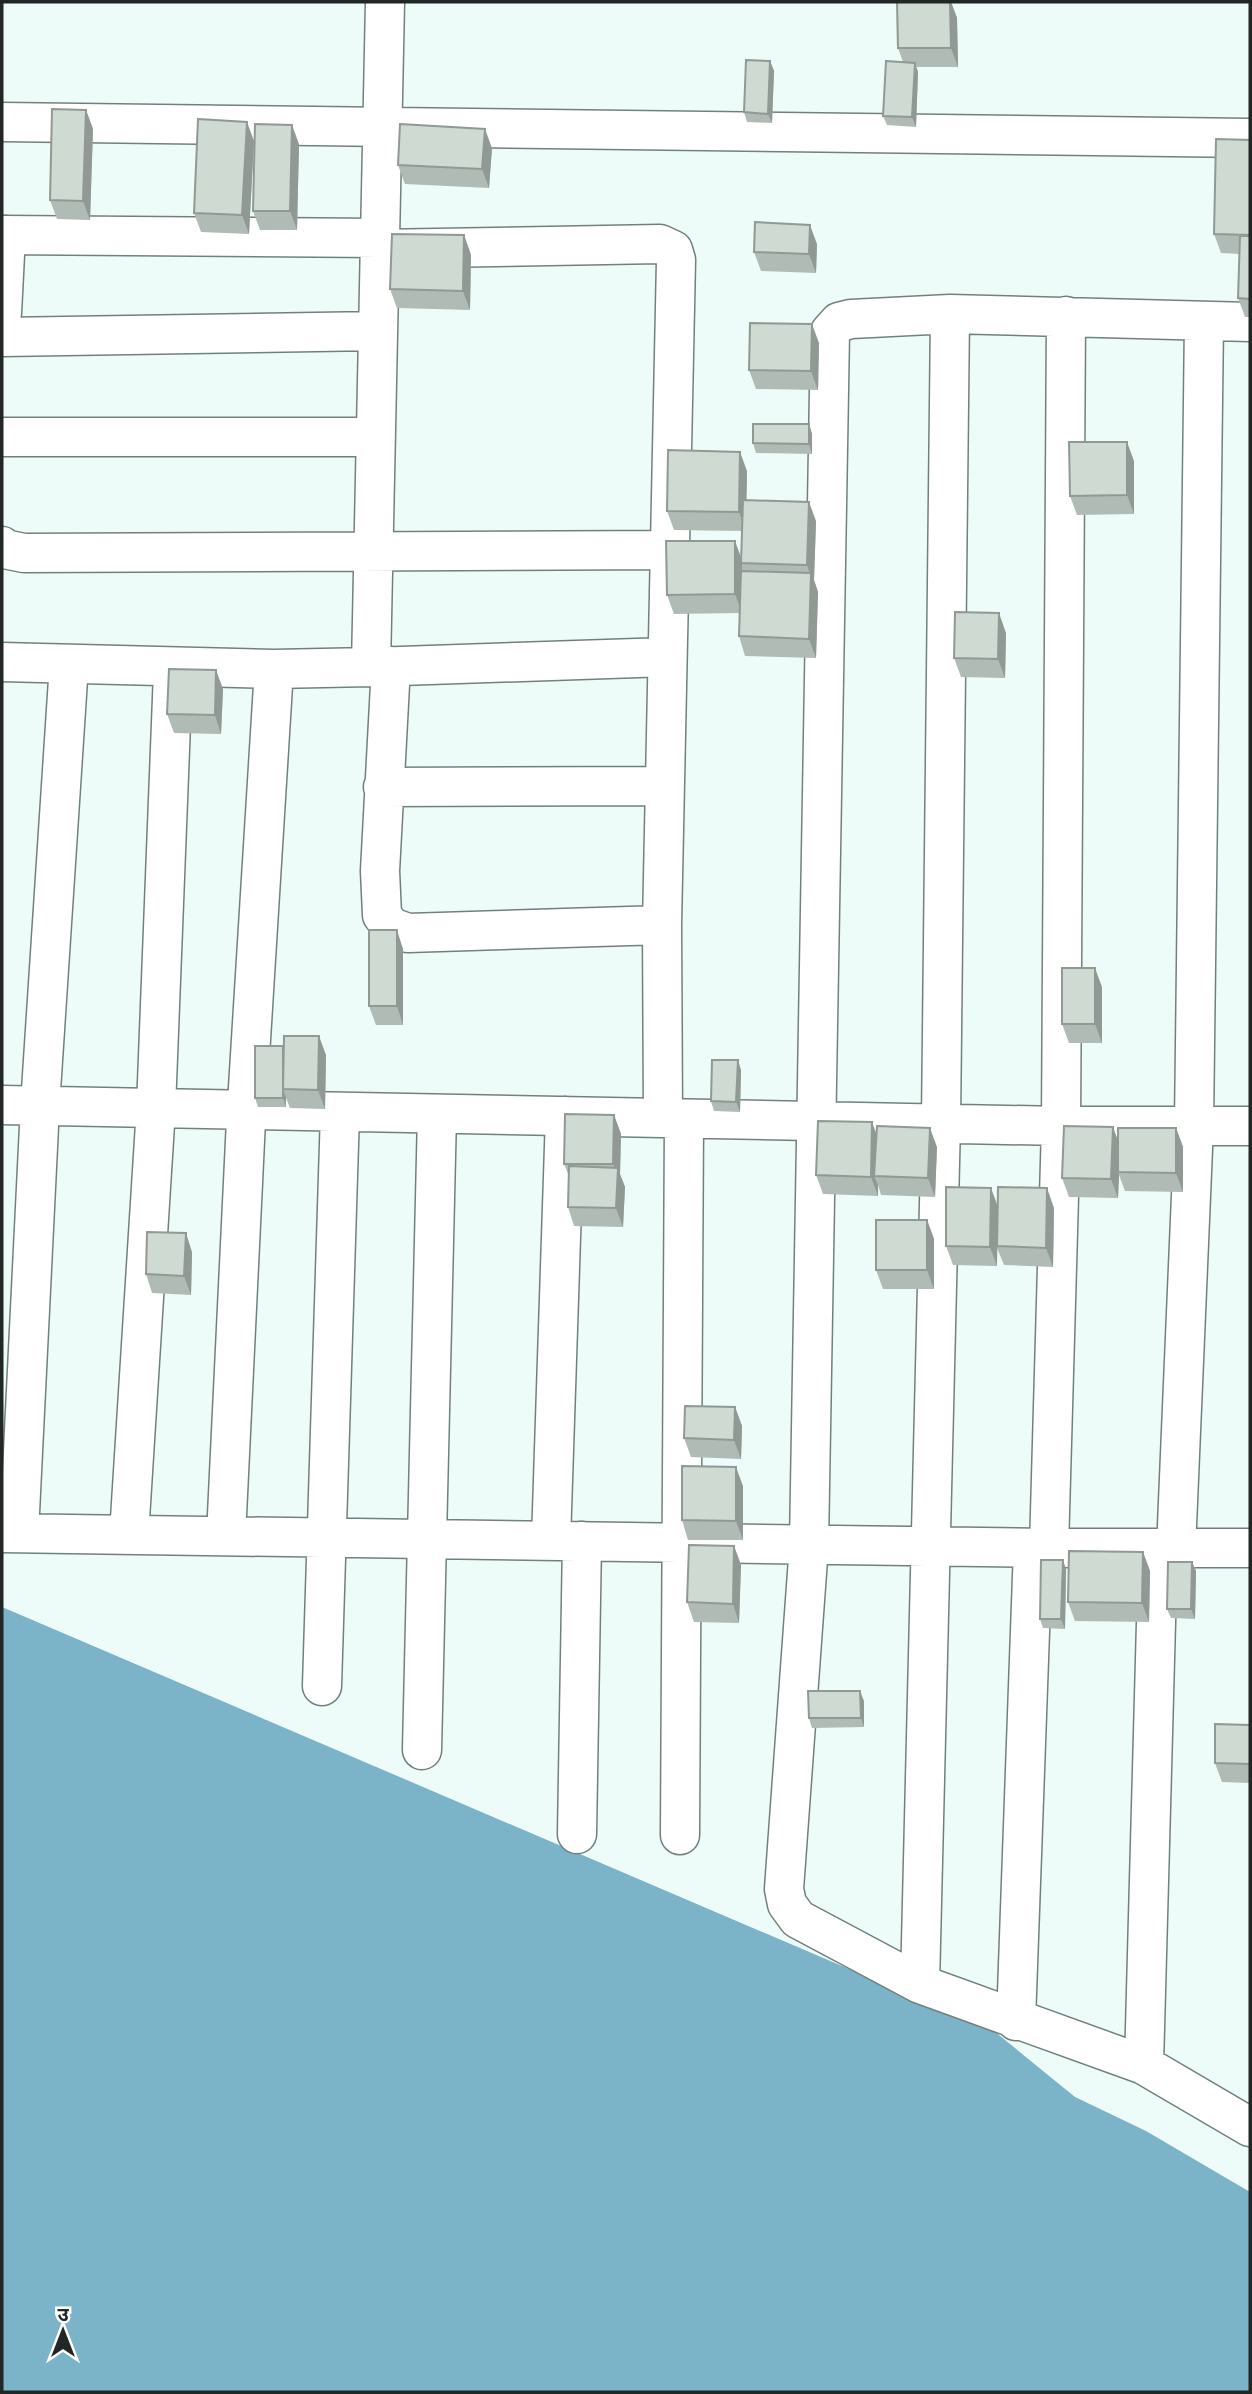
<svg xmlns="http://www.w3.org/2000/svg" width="1252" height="2394" font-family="Lato,'Noto Sans Devanagari',sans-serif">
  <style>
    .water { fill: #7bb3c8 }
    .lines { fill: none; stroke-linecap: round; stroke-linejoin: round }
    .minor-casing { stroke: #72807c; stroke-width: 41 }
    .minor { stroke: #fff; stroke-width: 38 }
    .wall { fill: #b1bbb5 }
    .shaded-wall { fill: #909993 }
    .building { fill: #cedad2; stroke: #909993; stroke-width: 2 }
  </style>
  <rect width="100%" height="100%" fill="#edfcf8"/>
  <!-- water -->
  <path class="water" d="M2 1607 994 2031 1075 2097 1146 2131 1250 2192V2392H2Z"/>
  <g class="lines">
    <defs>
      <path id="minor" d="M2 122C418 124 834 129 1250 138
        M2 235 380 238
        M378 249 660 244 673 250 676 260 662 925 663 1117
        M2 313 6 235
        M1250 322 950 314 851 319 839 322 830 332 809 1545 784 1889 787 1904 798 1919 920 1984 1144 2065 1250 2127
        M2 337 377 331
        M2 437H374
        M2 546 4 549 24 553 669 550
        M2 662 274 669 371 667 385 2
        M391 666 380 871 382 915 391 927 408 933 662 925
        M371 667 667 657
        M383 787 664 786
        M2 1105 1061 1126H1250
        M2 1533 1049 1548H1250
        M19 1533 40 1106 69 664
        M129 1535 156 1108 173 672
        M226 1536 246 1120 274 669
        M551 1541 565 1116
        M1049 1548 1061 1126 1066 316
        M1176 1549 1194 1125 1204 321
        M322 1686 340 1112
        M422 1750 437 1114
        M577 1834 582 1541
        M680 1835 684 1119
        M920 1984 941 1122 950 314
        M1016 2021 1033 1548
        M1144 2065 1158 1549"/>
    </defs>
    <!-- minor casing -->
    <use href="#minor" class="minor-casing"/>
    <!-- minor -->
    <use href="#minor" class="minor"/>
  </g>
  <!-- wall -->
  <path class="wall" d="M950 2H951L957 18 958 67H916L918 72 916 127 887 125 883 116 903 62 898 48Z
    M770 61 774 71 772 123 747 122 744 112Z
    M86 110 93 129 90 220 57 219 50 200Z
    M1250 140V317H1245L1238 298 1240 254 1221 253 1214 234Z
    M254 141 249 234 201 232 194 213Z
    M299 144 297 230H260L253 211Z
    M492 148 489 188 405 184 398 165Z
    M464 235 471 255 470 310 397 308 390 289Z
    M817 244 816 273 761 271 754 252Z
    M819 343 818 390 756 389 749 370Z
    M809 424 812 434V454L756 453 753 443Z
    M1134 461V514L1077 515 1070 496Z
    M747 471 746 500 816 521 814 580 818 592 816 658 745 656 739 636V613L674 614 667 595 741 559 742 531 674 530 667 511Z
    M1006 633 1005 678 961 677 954 658Z
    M223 689 221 734 174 733 167 714Z
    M403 949V1025H376L369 1006Z
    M1102 987V1043H1069L1062 1024Z
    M326 1055 325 1109 290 1108 286 1098V1107H258L255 1098Z
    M741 1070 740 1112 714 1111 711 1101Z
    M614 1115 621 1134 620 1174 625 1187 623 1227 574 1226 568 1207 569 1176 564 1164Z
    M1176 1128 1183 1147V1192L1125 1191 1119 1175 1118 1198 1069 1197 1062 1178 1118 1142Z
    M876 1134 937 1147 935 1197 881 1195 878 1185V1196L823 1194 816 1175Z
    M998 1207 1054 1208 1053 1267 1004 1265 997 1248V1266L953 1265 946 1246Z
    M927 1220 934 1239V1289H883L876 1270Z
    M192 1252 191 1295 152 1293 146 1274Z
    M735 1407 742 1426 741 1459 691 1457 684 1438Z
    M743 1486V1540H688L682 1520Z
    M734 1546 741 1565 739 1623 694 1622 687 1602Z
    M1143 1552 1150 1571 1149 1622 1075 1621 1068 1602Z
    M1192 1562 1196 1571 1195 1619 1171 1618 1167 1609Z
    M1066 1569 1065 1629 1043 1628 1040 1619Z
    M864 1701V1727L812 1728 809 1718Z
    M1250 1725V1783L1222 1782 1215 1763Z"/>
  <!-- shaded-wall -->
  <path class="shaded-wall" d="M950 2H951L957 18 958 67 951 48Z
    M770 61 774 71 772 123 768 114Z
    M915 63 918 72 916 127 912 117Z
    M86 110 93 129 90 220 83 201Z
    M247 122 254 141 249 234 242 215Z
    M292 125 299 144 297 230 290 211Z
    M485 129 492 148 489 188 482 169Z
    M810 225 817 244 816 273 809 254Z
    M464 235 471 255 470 310 463 291Z
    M812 324 819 343 818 390 811 371Z
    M809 424 812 434V454L809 444Z
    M1127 442 1134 461V514L1127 495Z
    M740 452 747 471 746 531 739 512Z
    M809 502 816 521 814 580 818 592 816 658 809 639 811 577 807 565Z
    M735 541 742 560V613L735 594Z
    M999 613 1006 633 1005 678 998 659Z
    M216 670 223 689 221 734 215 715Z
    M397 930 403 949V1025L397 1006Z
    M1095 968 1102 987V1043L1095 1024Z
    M319 1036 326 1055 325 1109 318 1090Z
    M738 1060 741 1070 740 1112 736 1102Z
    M283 1089 286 1098V1107L283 1098Z
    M614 1115 621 1134 620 1174 625 1187 623 1227 616 1208 618 1177 613 1164Z
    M872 1122 879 1141 874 1176 878 1185V1196L871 1177Z
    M1113 1127 1120 1146 1118 1172 1119 1175 1118 1198 1111 1179Z
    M930 1128 937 1147 935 1197 928 1178Z
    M1176 1128 1183 1147V1192L1176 1173Z
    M991 1188 998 1207 997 1266 990 1247Z
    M1047 1188 1054 1208 1053 1267 1046 1248Z
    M927 1220 934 1239V1289L927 1270Z
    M186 1233 192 1252 191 1295 184 1276Z
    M735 1407 742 1426 741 1459 734 1440Z
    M736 1467 743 1486V1540L736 1521Z
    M734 1546 741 1565 739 1623 733 1604Z
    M1143 1552 1150 1571 1149 1622 1142 1603Z
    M1063 1560 1066 1569 1065 1629 1061 1619Z
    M1192 1562 1196 1571 1195 1619 1191 1609Z
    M860 1691 864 1701V1727L861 1718Z"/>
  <!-- building -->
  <path class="building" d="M897 2H950L951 48H898Z
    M746 60 770 61 768 114 744 112Z
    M886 61 915 63 912 117 883 116Z
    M52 109 86 110 83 201 50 200Z
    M198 119 247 122 242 215 194 213Z
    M255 124 292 125 290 211H253Z
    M400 124 485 129 482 169 398 165Z
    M1216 139 1250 140V235L1214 234Z
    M755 222 810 225 809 254 754 252Z
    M392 234 464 235 463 291 390 289Z
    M1240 236H1250V299L1238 298Z
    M750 323 812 324 811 371 749 370Z
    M753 424H809V444L753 443Z
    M1069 442H1127V495L1070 496Z
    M668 450 740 452 739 512 667 511Z
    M743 500 809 502 807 565 741 563Z
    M666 541H735V594L667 595Z
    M741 571 811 573 809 639 739 636Z
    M955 612 999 613 998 659 954 658Z
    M169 669 216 670 215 715 167 714Z
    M369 930H397V1006H369Z
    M1062 968H1095V1024H1062Z
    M284 1036H319L318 1090 283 1089Z
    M255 1046H283V1098H255Z
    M712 1060H738L736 1102 711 1101Z
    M565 1114 614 1115 613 1164H564Z
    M818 1121 872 1122 871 1177 816 1175Z
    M877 1126 930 1128 928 1178 874 1176Z
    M1064 1126 1113 1127 1111 1179 1062 1178Z
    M1118 1128H1176V1173L1118 1172Z
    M569 1166 618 1168 616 1208 568 1207Z
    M946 1187 991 1188 990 1247 946 1246Z
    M998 1187 1047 1188 1046 1248 997 1246Z
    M876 1220H927V1270H876Z
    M147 1232 186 1233 184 1276 146 1274Z
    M685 1406 735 1407 734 1440 684 1438Z
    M682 1466 736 1467V1521L682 1520Z
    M689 1545 734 1546 733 1604 687 1602Z
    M1069 1551 1143 1552 1142 1603 1068 1602Z
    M1041 1560H1063L1061 1619H1040Z
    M1168 1562H1192L1191 1609H1167Z
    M808 1691H860L861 1718H809Z
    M1215 1724 1250 1725V1764L1215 1763Z"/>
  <!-- border -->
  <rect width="1252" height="2394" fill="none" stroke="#212725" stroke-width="7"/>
  <!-- north arrow -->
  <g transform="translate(63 2331)" stroke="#ffffff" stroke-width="5" paint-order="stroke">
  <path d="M0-5L12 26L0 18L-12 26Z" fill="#212725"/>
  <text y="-10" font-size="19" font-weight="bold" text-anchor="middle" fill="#212725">उ</text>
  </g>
</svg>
